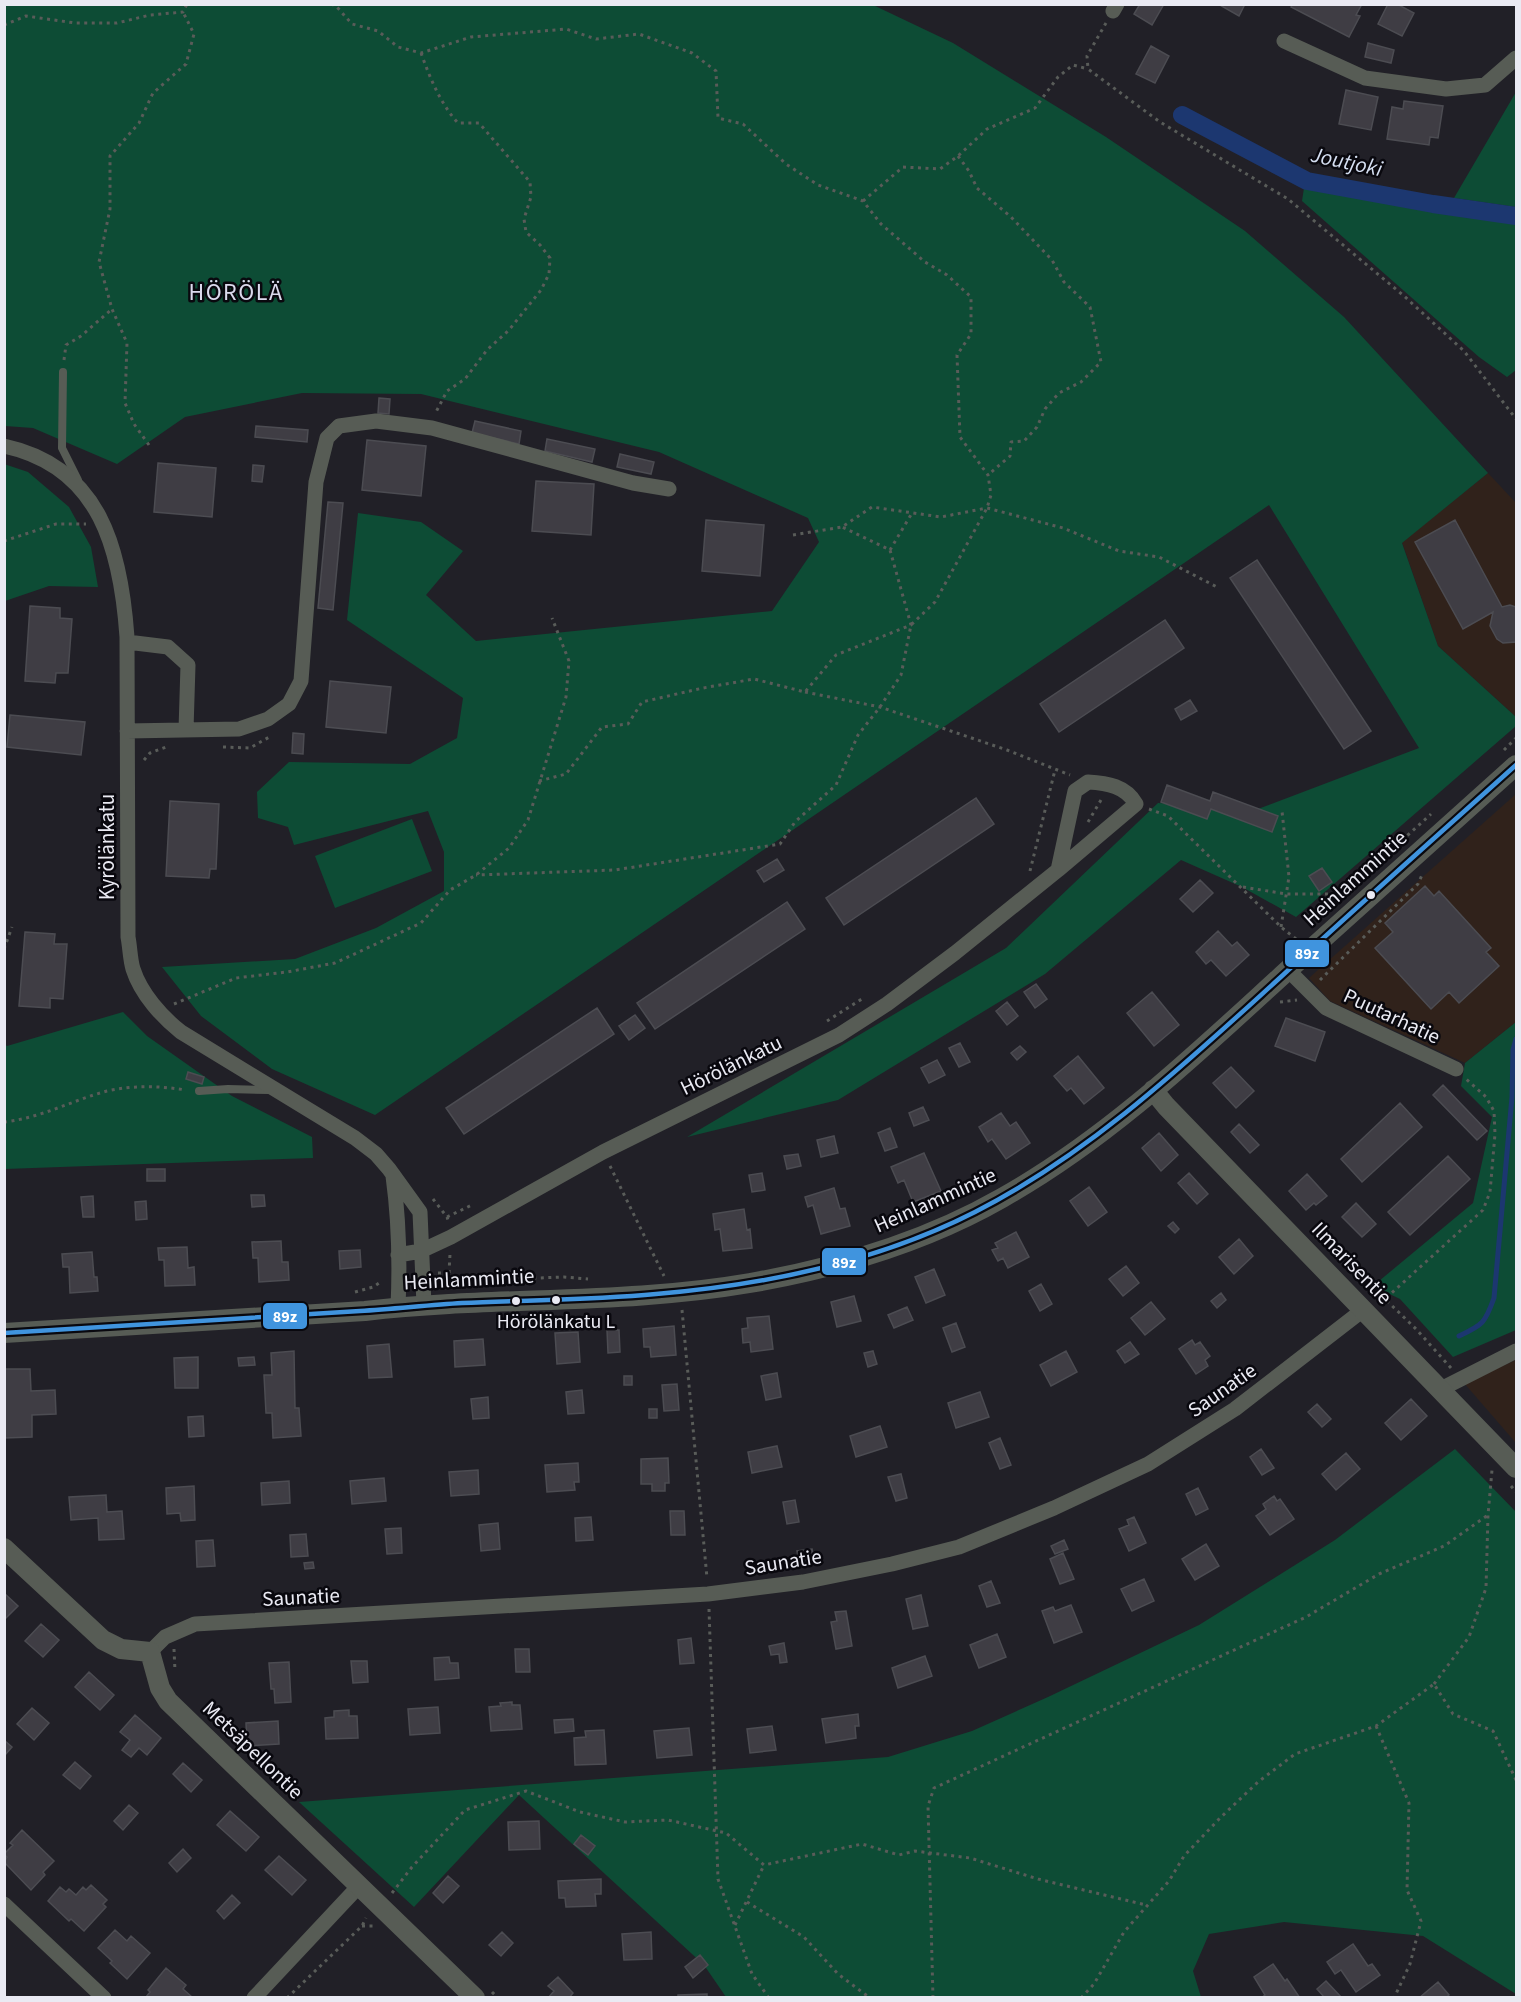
<svg xmlns="http://www.w3.org/2000/svg" width="1521" height="2002" font-family="'Source Sans 3',sans-serif">
  <style>
    .industrial { fill: #30221b }
    .green { fill: #0d4c35 }
    .lines { fill: none; stroke-linecap: round; stroke-linejoin: round }
    .stream { stroke: #1c3770; stroke-width: 5 }
    .canal { stroke: #1c3770; stroke-width: 18 }
    .building { fill: #3f3d44; stroke: #4c4c52; stroke-width: 1.5 }
    .path { stroke: #595c59; stroke-width: 3; stroke-dasharray: 3 4.5; stroke-linecap: butt }
    .service { stroke: #575c55; stroke-width: 8 }
    .minor { stroke: #575c55; stroke-width: 15 }
    .tertiary { stroke: #575c55; stroke-width: 20 }
    .bus-1-casing { stroke: #09080e; stroke-width: 9 }
    .bus-1 { stroke: #4094de; stroke-width: 4.5 }
    .bus-dot { fill: #eaeaf3; stroke: #09080e; stroke-width: 2 }
    .labels { text-anchor: middle; stroke-width: 5; stroke-linejoin: round; paint-order: stroke }
    .bus-label { font-size: 20px; fill: #eaeaf3; stroke: #09080e }
    .street-label { font-size: 21px; fill: #eaeaf3; stroke: #09080e }
    .water-label { font-size: 22px; font-style: italic; fill: #d5dff2; stroke: #09080e }
    .quarter-label { font-size: 24px; letter-spacing: 1.5px; fill: #dbdaed; stroke: #09080e }
    .line-badge { stroke: #09080e; stroke-width: 2 }
    .badge-label { font-size: 16px; text-anchor: middle; font-weight: bold; fill: #fff }
  </style>
  <rect width="100%" height="100%" fill="#212027"/>
  <!-- industrial -->
  <path class="industrial" d="M1488 473 1516 503V717L1438 646 1402 542Z
    M1516 794V1022L1465 1063 1330 1001 1309 978Z
    M1516 1360V1443L1464 1383Z"/>
  <!-- green -->
  <path class="green" d="M871 4 953 43 1106 137 1245 231 1344 317 1488 473 1402 543 1438 646 1516 717V726L1296 917 1242 887 1181 860 1045 974 838 1100 687 1137 1006 948 1158 803 1258 809 1419 748 1269 505 375 1115 272 1069 201 1016 162 967 295 959 376 928 444 891V852L428 811 294 845 288 827 258 818 257 792 289 762 410 764 457 738 463 698 347 620 358 513 421 522 463 551 426 595 476 641 772 611 819 542 808 518 659 452 421 394 302 393 185 417 117 464 33 428 5 426 4 5Z
    M1516 92V207L1454 198Z
    M1304 188 1516 221V370L1507 377 1479 357 1302 201Z
    M4 464 28 472 69 507 91 547 98 587 49 586 5 601Z
    M412 819 432 871 335 908 315 856Z
    M123 1012 147 1036 232 1096 312 1137 313 1158 5 1169 4 1044 7 1046Z
    M1516 1022V1330L1453 1357 1400 1299 1373 1286 1473 1203 1492 1117 1461 1086 1465 1063Z
    M1455 1449 1516 1512V1994L1423 1936 1284 1922 1209 1934 1193 1971 1201 1997H726L704 1965 519 1795 414 1907 299 1802 888 1757 972 1731 1048 1697 1199 1625 1335 1540Z"/>
  <g class="lines">
    <!-- stream -->
    <path class="stream" d="M1459 1336C1483 1325 1485 1323 1494 1298L1512 1097 1513 1050 1516 1039"/>
    <!-- canal -->
    <path class="canal" d="M1182 115 1307 181 1433 204 1516 216"/>
  </g>
  <!-- building -->
  <path class="building" d="M1140 4H1164L1152 25 1134 14Z
    M1218 4H1245L1239 16Z
    M1293 4H1362L1356 15 1360 16 1349 37 1291 7Z
    M1388 4H1397L1414 13 1402 36 1378 24Z
    M1368 43 1394 50 1391 63 1365 57Z
    M1151 46 1169 56 1155 83 1136 74Z
    M1346 90 1378 97 1371 130 1339 124Z
    M1404 101 1443 106 1438 138 1430 137 1429 145 1387 139 1392 107 1403 109Z
    M379 398 390 399 389 414 378 413Z
    M475 421 521 431 519 444 472 433Z
    M256 426 308 430 307 442 255 437Z
    M547 439 595 449 592 462 545 451Z
    M367 440 426 446 421 496 362 490Z
    M620 454 654 462 651 474 617 467Z
    M158 463 216 468 212 517 154 512Z
    M253 465 264 466 262 482 252 481Z
    M536 481 594 484 591 535 532 531Z
    M328 502 343 503 333 610 318 608Z
    M706 520 764 525 760 576 702 571Z
    M1455 520 1502 607 1510 605 1516 607V642L1503 643 1497 639 1490 626 1493 612 1463 629 1415 542Z
    M1257 560 1371 731 1344 749 1230 578Z
    M30 606 60 608V618L72 619 68 673H56L55 683 25 681Z
    M1165 620 1184 648 1059 732 1040 704Z
    M330 681 391 687 386 733 326 727Z
    M1190 700 1197 711 1181 720 1175 709Z
    M10 715 85 722 81 755 7 747Z
    M293 733 304 734 303 754 292 753Z
    M1167 785 1210 801 1213 792 1278 816 1272 832 1211 809 1207 819 1161 802Z
    M976 798 994 824 844 925 826 898Z
    M170 801 219 804 216 869H210L209 878 166 876Z
    M777 859 784 870 764 882 757 871Z
    M1322 868 1332 882 1319 891 1309 876Z
    M1200 880 1213 893 1193 912 1180 899Z
    M1425 886 1434 896 1439 891 1491 948 1486 952 1499 966 1459 1003 1449 992 1431 1009 1375 948 1393 932 1385 923Z
    M787 902 805 929 655 1029 637 1003Z
    M1218 931 1232 946 1237 942 1249 955 1226 976 1211 960 1206 964 1196 952Z
    M25 932 55 934 54 944H67L63 999 50 998V1008L19 1006Z
    M1036 984 1047 999 1035 1008 1024 992Z
    M1152 992 1179 1025 1154 1046 1127 1013Z
    M1007 1002 1018 1016 1007 1025 996 1011Z
    M597 1008 614 1034 464 1134 446 1108Z
    M635 1015 645 1028 629 1040 619 1026Z
    M1286 1018 1325 1032 1315 1061 1275 1046Z
    M960 1043 970 1062 959 1067 949 1048Z
    M1020 1046 1026 1052 1017 1060 1011 1053Z
    M1078 1056 1104 1088 1084 1104 1071 1088 1067 1091 1054 1076Z
    M937 1060 945 1075 929 1083 921 1068Z
    M1231 1067 1254 1091 1236 1108 1213 1083Z
    M188 1072 204 1077 202 1084 186 1079Z
    M1443 1085 1487 1131 1477 1140 1433 1095Z
    M1400 1103 1422 1127 1362 1182 1341 1159Z
    M923 1107 929 1120 914 1126 909 1113Z
    M1001 1113 1010 1126 1016 1122 1030 1143 1006 1159 992 1139 988 1142 979 1127Z
    M1239 1124 1259 1145 1250 1153 1231 1132Z
    M890 1128 897 1147 885 1151 878 1133Z
    M1159 1133 1178 1155 1161 1171 1142 1148Z
    M834 1136 838 1153 821 1157 817 1140Z
    M924 1153 941 1191 913 1202 904 1180 898 1183 891 1167Z
    M798 1154 801 1166 787 1169 784 1156Z
    M1448 1156 1470 1179 1410 1235 1388 1212Z
    M147 1169H165V1181H147Z
    M762 1173 765 1190 752 1192 749 1175Z
    M1189 1173 1208 1194 1197 1204 1178 1183Z
    M1307 1174 1327 1196 1316 1205 1314 1203 1306 1210 1289 1191Z
    M1089 1187 1107 1212 1088 1226 1070 1201Z
    M834 1188 840 1209 845 1208 850 1226 821 1234 813 1205 808 1207 805 1197Z
    M251 1195H264L265 1206 252 1207Z
    M93 1196 94 1217H83L81 1197Z
    M146 1201 147 1219 136 1220 135 1202Z
    M1356 1203 1376 1224 1362 1237 1342 1217Z
    M744 1209 747 1230 750 1229 752 1248 723 1251 720 1229 715 1230 713 1214Z
    M1173 1222 1179 1229 1175 1233 1168 1226Z
    M1016 1232 1029 1257 1008 1268 1003 1258 998 1261 992 1250 998 1248 995 1243Z
    M1239 1239 1253 1256 1234 1274 1219 1257Z
    M281 1241 282 1262H288L289 1280 259 1282 258 1258H253L252 1242Z
    M187 1247 188 1268 194 1267 195 1285 165 1286 164 1260H159L158 1248Z
    M360 1250 361 1267 340 1269 339 1251Z
    M92 1252 94 1277H97L98 1291 70 1293 69 1267H63L62 1254Z
    M1126 1266 1139 1283 1123 1296 1109 1279Z
    M934 1269 945 1295 926 1303 915 1277Z
    M1041 1284 1052 1304 1040 1311 1029 1291Z
    M1221 1293 1226 1300 1217 1308 1211 1301Z
    M854 1296 861 1321 837 1327 831 1302Z
    M1151 1302 1165 1319 1145 1335 1131 1318Z
    M907 1307 913 1320 894 1328 888 1315Z
    M769 1316 773 1349 751 1352 750 1342 743 1343 742 1329 748 1328 747 1318Z
    M956 1323 965 1347 952 1352 943 1328Z
    M674 1326 676 1355 651 1357 650 1347H644L643 1329Z
    M607 1330H619L620 1352 608 1353Z
    M578 1332 580 1362 557 1364 555 1333Z
    M483 1339 485 1365 455 1367 454 1341Z
    M1192 1340 1195 1345 1200 1342 1210 1356 1205 1360 1208 1366 1196 1374 1179 1349Z
    M1130 1342 1139 1354 1125 1363 1117 1351Z
    M389 1344 392 1377 369 1378 367 1346Z
    M294 1351 295 1408H299L301 1436 273 1438 272 1413H266L264 1375H272L271 1353Z
    M873 1351 877 1364 868 1367 864 1353Z
    M1066 1351 1077 1372 1051 1386 1040 1365Z
    M198 1357V1388H175L174 1358Z
    M254 1357 255 1365 239 1366 238 1358Z
    M4 1369H30L31 1391 55 1390 56 1414 32 1415V1437L4 1438Z
    M777 1373 781 1397 766 1400 761 1376Z
    M624 1376H632V1385H624Z
    M677 1384 679 1410 664 1411 662 1385Z
    M582 1390 584 1413 568 1414 566 1392Z
    M980 1392 989 1417 956 1428 948 1403Z
    M488 1397 489 1418 473 1419 471 1399Z
    M1411 1399 1427 1416 1401 1440 1385 1423Z
    M1317 1404 1331 1419 1322 1427 1308 1412Z
    M649 1409H657V1418H649Z
    M203 1416 204 1436 189 1437 188 1417Z
    M880 1426 887 1447 856 1457 850 1436Z
    M1000 1438 1011 1465 1000 1469 989 1443Z
    M777 1446 782 1467 752 1473 748 1452Z
    M1261 1449 1274 1468 1262 1475 1250 1457Z
    M1346 1453 1360 1469 1336 1490 1322 1474Z
    M668 1458 669 1483H665V1491H652V1484H641V1459Z
    M578 1463 579 1482H574L575 1490 547 1492 545 1465Z
    M478 1470 479 1494 451 1496 449 1472Z
    M901 1474 907 1498 896 1501 888 1477Z
    M384 1478 386 1501 352 1504 350 1481Z
    M289 1481 290 1503 262 1505 261 1483Z
    M194 1486 195 1520 181 1521 180 1513 167 1514 166 1488Z
    M1198 1488 1208 1509 1196 1515 1186 1494Z
    M106 1495 107 1512 122 1511 124 1539 99 1540 98 1518 71 1520 69 1497Z
    M1274 1496 1277 1501 1280 1499 1294 1519 1270 1535 1256 1516 1266 1509 1263 1504Z
    M795 1500 799 1522 787 1524 783 1502Z
    M670 1511H684L685 1535H671Z
    M591 1517 593 1540 576 1541 575 1518Z
    M1134 1517 1146 1543 1129 1551 1119 1529 1129 1525 1127 1520Z
    M498 1523 500 1549 481 1551 479 1525Z
    M401 1528 402 1553 387 1554 385 1529Z
    M306 1534 308 1556 291 1557 290 1535Z
    M213 1540 215 1566 197 1567 196 1541Z
    M1064 1540 1068 1549 1055 1554 1051 1546Z
    M1206 1544 1219 1566 1195 1580 1182 1559Z
    M812 1549 814 1559 799 1562 797 1551Z
    M1063 1553 1074 1579 1060 1584 1050 1559Z
    M313 1562 314 1568 305 1569 304 1563Z
    M1144 1579 1154 1601 1132 1611 1121 1589Z
    M991 1581 1000 1603 987 1607 979 1586Z
    M4 1593 18 1606 4 1620Z
    M921 1595 928 1626 913 1629 906 1599Z
    M1071 1605 1082 1632 1054 1643 1042 1611 1053 1607 1055 1611Z
    M846 1611 852 1646 836 1649 831 1622 837 1621 835 1612Z
    M41 1624 59 1640 43 1657 25 1641Z
    M997 1634 1006 1657 979 1668 970 1645Z
    M691 1638 694 1663 680 1664 678 1640Z
    M784 1643 787 1662 780 1663 779 1654 771 1655 769 1646Z
    M515 1649H529L530 1672H516Z
    M925 1656 932 1676 898 1688 892 1668Z
    M449 1657 450 1663H458L459 1678 435 1680 434 1658Z
    M351 1661H367L368 1682 353 1683Z
    M289 1662 291 1702 275 1703 274 1689H271L269 1663Z
    M89 1672 114 1695 100 1710 75 1687Z
    M512 1702V1705H520L522 1729 491 1731 489 1707 501 1706 500 1703Z
    M438 1707 440 1733 410 1735 408 1709Z
    M32 1708 49 1723 34 1740 17 1724Z
    M349 1710V1716H357L358 1738 326 1739 325 1718 334 1717V1711Z
    M858 1714 859 1726H855L856 1738 826 1743 822 1719Z
    M135 1715 161 1738 147 1755 139 1748 131 1757 122 1750 130 1740 120 1732Z
    M573 1719 574 1731 555 1733 554 1720Z
    M278 1721 279 1744 247 1746 246 1723Z
    M772 1726 776 1750 750 1753 747 1729Z
    M689 1728 692 1755 657 1758 654 1731Z
    M604 1730 606 1764 575 1765 574 1738 586 1737 585 1731Z
    M4 1740 12 1747 5 1755H4Z
    M75 1762 91 1776 80 1789 63 1775Z
    M183 1763 202 1780 191 1792 173 1774Z
    M129 1805 138 1813 123 1830 114 1821Z
    M230 1811 259 1837 246 1851 217 1825Z
    M539 1821 540 1849 509 1850 508 1822Z
    M22 1830 54 1861 43 1872 45 1875 31 1890 4 1862 7 1857 4 1854 13 1845 10 1843Z
    M581 1835 595 1846 588 1855 574 1844Z
    M183 1849 191 1858 177 1872 169 1863Z
    M279 1856 306 1880 292 1895 265 1870Z
    M448 1876 459 1886 443 1903 433 1893Z
    M601 1879V1894H595L596 1906 566 1907 565 1898H559L558 1881Z
    M91 1885 107 1900 103 1904 106 1907 84 1931 71 1919 69 1921 48 1901 60 1887 66 1892 69 1889 76 1895 83 1887 86 1890Z
    M232 1895 240 1903 224 1919 217 1911Z
    M115 1930 127 1941 131 1936 150 1953 127 1979 110 1963 112 1961 98 1948Z
    M502 1932 513 1943 501 1956 489 1945Z
    M651 1932 652 1959 624 1960 622 1934Z
    M1353 1944 1368 1966 1372 1964 1380 1975 1356 1992 1341 1970 1335 1974 1327 1962Z
    M700 1955 708 1965 693 1978 685 1967Z
    M1273 1964 1285 1981 1287 1979 1300 1998H1261L1265 1995 1254 1977Z
    M166 1968 186 1985 183 1989 193 1998 146 1997 150 1992 148 1990Z
    M558 1977 573 1993 569 1998H548L554 1991 548 1986Z
    M1326 1981 1342 1998H1325L1317 1989Z
    M1438 1982 1449 1995 1445 1998H1419Z
    M707 1994V1998H678V1995Z"/>
  <g class="lines">
    <!-- path -->
    <path class="path" d="M331 4 336 6 352 24 378 31 398 47 421 53 471 37 566 29 596 39 639 34 692 53 716 71 718 118 743 124 786 164 818 185 863 201 881 224 925 262 947 275 971 297V334L957 355 960 437 988 475 991 495 987 508 935 602 911 625 901 675 880 707 858 735 836 785 795 822 780 844 615 870 476 875
      M1516 4V5
      M1106 23 1087 56 1088 69 1160 122 1288 199 1404 296 1464 351 1516 419
      M4 25 26 16 75 23H117L150 15 183 12 187 4
      M421 53C430 78 440 103 458 123H479L530 182 531 197 524 219 526 232 540 245 550 258 549 274 541 290 509 330 487 350 465 379 447 391 436 412
      M958 156 969 171 977 188 1011 217 1052 260 1064 282 1090 307 1101 362 1081 382 1059 393 1045 409 1037 427 1024 441 1011 442 1010 456 988 475
      M863 201 903 167 940 169 958 156 987 129 1035 108 1058 77 1073 65 1088 69
      M64 360 66 345 81 336 112 309
      M149 445 134 424 125 403 127 343 112 309 99 262 110 209V156L139 123 153 93 186 64 194 34 183 12
      M793 535 842 527 872 507 941 517 987 508 1063 528 1119 551 1159 557 1217 587
      M4 541 56 524H86
      M890 550 912 513
      M805 692 880 707 1007 750 1070 775
      M223 747 250 748 271 736
      M1504 750 1516 738
      M144 760 150 753 166 747
      M539 781 566 774 602 727 628 724 642 702 703 688 754 679 805 692 836 655 911 625 890 550 842 527
      M1149 809 1168 816 1281 927 1296 939
      M1088 822 1101 800
      M1030 871 1055 770
      M1352 886 1431 814
      M1243 887 1286 894H1344
      M1281 927 1289 877 1282 811
      M4 949 12 927
      M1320 980 1418 884 1422 875
      M1280 1002 1297 1000
      M174 1004 236 978 287 972 335 963 421 923 450 890 476 875 509 848 528 820 566 697 569 661 552 618
      M827 1021 865 997
      M4 1122C41 1118 73 1100 107 1091 134 1085 160 1086 186 1090
      M610 1166 664 1276
      M433 1199 447 1217 448 1220
      M447 1217 472 1205
      M438 1273H449L463 1281 564 1277 588 1279
      M449 1273 450 1254
      M355 1292 373 1287 382 1281
      M682 1310 707 1578
      M1451 1368 1416 1329 1385 1299 1483 1210 1490 1192 1495 1134 1494 1111 1486 1097 1466 1079
      M1511 1486 1516 1492
      M709 1609 718 1879 752 1974 769 1998
      M174 1649 175 1671
      M1434 1684 1469 1637 1486 1588 1488 1515 1492 1470
      M1376 1726 1409 1803 1407 1890 1421 1921 1410 1964 1394 1998
      M392 1893 412 1867 465 1810 526 1791 580 1812 625 1822 668 1820 726 1833 764 1865 862 1844 899 1855 915 1851 970 1858 1038 1879 1146 1905
      M747 1902 804 1937 838 1974 870 1998
      M735 1925 764 1865
      M362 1926H375
      M492 1992 498 1998
      M287 1998 362 1926 366 1918
      M933 1998 928 1806 934 1788 1306 1617 1379 1574 1444 1546 1488 1515
      M1081 1998 1094 1984 1124 1932 1169 1881 1184 1856 1220 1818 1258 1782 1295 1754 1376 1726 1434 1684 1453 1714 1493 1731 1516 1780"/>
    <!-- service -->
    <path class="service" d="M63 372 62 448 78 480
      M199 1091 228 1089 269 1090"/>
    <!-- minor -->
    <path class="minor" d="M1113 11 1117 4
      M1284 41 1365 78 1446 89 1485 85 1516 58
      M4 446C101 467 121 551 127 637L128 937C130 947 130 959 133 969 141 994 162 1017 181 1032L355 1138 376 1154 389 1169 420 1212 424 1305
      M127 642 168 647 188 665 186 730
      M127 731 239 729 268 719 289 704 301 681 316 482 327 438 339 426 376 421 432 428 633 483 669 489
      M1288 970 1326 1008 1456 1069
      M393 1176C399 1220 400 1263 398 1307
      M398 1255 421 1251 451 1237 603 1152 839 1035 887 1004 955 953 1058 870 1136 804C1126 786 1107 783 1088 782L1075 791 1058 870
      M1441 1389 1516 1351
      M150 1652 165 1637 195 1624 708 1594 803 1582 892 1564 959 1547 1054 1508 1148 1464 1235 1409 1363 1310
      M4 1904 104 1998
      M254 1998 359 1886"/>
    <!-- tertiary -->
    <path class="tertiary" d="M1153 1090 1166 1106 1516 1468
      M4 1333 365 1311C493 1296 623 1305 750 1283 837 1268 925 1242 1002 1198 1109 1138 1198 1052 1288 970 1364 901 1440 833 1516 765
      M4 1548 103 1640 121 1649 150 1652 160 1688 168 1701 475 1998"/>
    <defs>
      <path id="bus-1" d="M4 1333C123 1326 242 1319 360 1311 394 1309 428 1305 462 1303 526 1300 592 1300 656 1294 765 1285 877 1262 975 1212 1091 1153 1187 1062 1283 975 1360 904 1438 835 1516 765"/>
    </defs>
    <!-- bus-1 casing -->
    <use href="#bus-1" class="bus-1-casing"/>
    <!-- bus-1 -->
    <use href="#bus-1" class="bus-1"/>
  </g>
  <!-- markers -->
  <g class="bus-dot">
    <circle cx="1371" cy="895" r="5"/>
    <circle cx="556" cy="1300" r="5"/>
    <circle cx="516" cy="1301" r="5"/>
  </g>
  <g class="labels">
    <!-- bus labels -->
    <g class="bus-label">
      <text x="556" y="1328">Hörölänkatu L</text>
    </g>
    <!-- street labels -->
    <g class="street-label">
      <text transform="translate(107 847) rotate(-90)" y="7">Kyrölänkatu</text>
      <text transform="translate(1355 878) rotate(-42)" y="7">Heinlammintie</text>
      <text transform="translate(1392 1016) rotate(25)" y="7">Puutarhatie</text>
      <text transform="translate(731 1065) rotate(-26)" y="7">Hörölänkatu</text>
      <text transform="translate(935 1200) rotate(-24)" y="7">Heinlammintie</text>
      <text transform="translate(1352 1263) rotate(46)" y="7">Ilmarisentie</text>
      <text transform="translate(469 1279) rotate(-3)" y="7">Heinlammintie</text>
      <text transform="translate(1222 1390) rotate(-35)" y="7">Saunatie</text>
      <text transform="translate(783 1562) rotate(-9)" y="7">Saunatie</text>
      <text transform="translate(301 1597) rotate(-3)" y="7">Saunatie</text>
      <text transform="translate(253 1750) rotate(44)" y="7">Metsäpellontie</text>
    </g>
    <!-- water labels -->
    <g class="water-label">
      <text transform="translate(1347 161) rotate(12)" y="8">Joutjoki</text>
    </g>
    <!-- quarter labels -->
    <g class="quarter-label">
      <text x="236" y="300">HÖRÖLÄ</text>
    </g>
  </g>
  <g class="line-badge">
    <rect x="1284" y="939" width="46" height="29" rx="6" fill="#4094de"/>
    <rect x="821" y="1247" width="46" height="29" rx="6" fill="#4094de"/>
    <rect x="262" y="1302" width="46" height="28" rx="6" fill="#4094de"/>
  </g>
  <g class="badge-label">
    <text x="1307" y="959">89z</text>
    <text x="844" y="1268">89z</text>
    <text x="285" y="1322">89z</text>
  </g>
  <!-- border -->
  <rect width="1521" height="2002" fill="none" stroke="#eaeaf3" stroke-width="12"/>
</svg>
